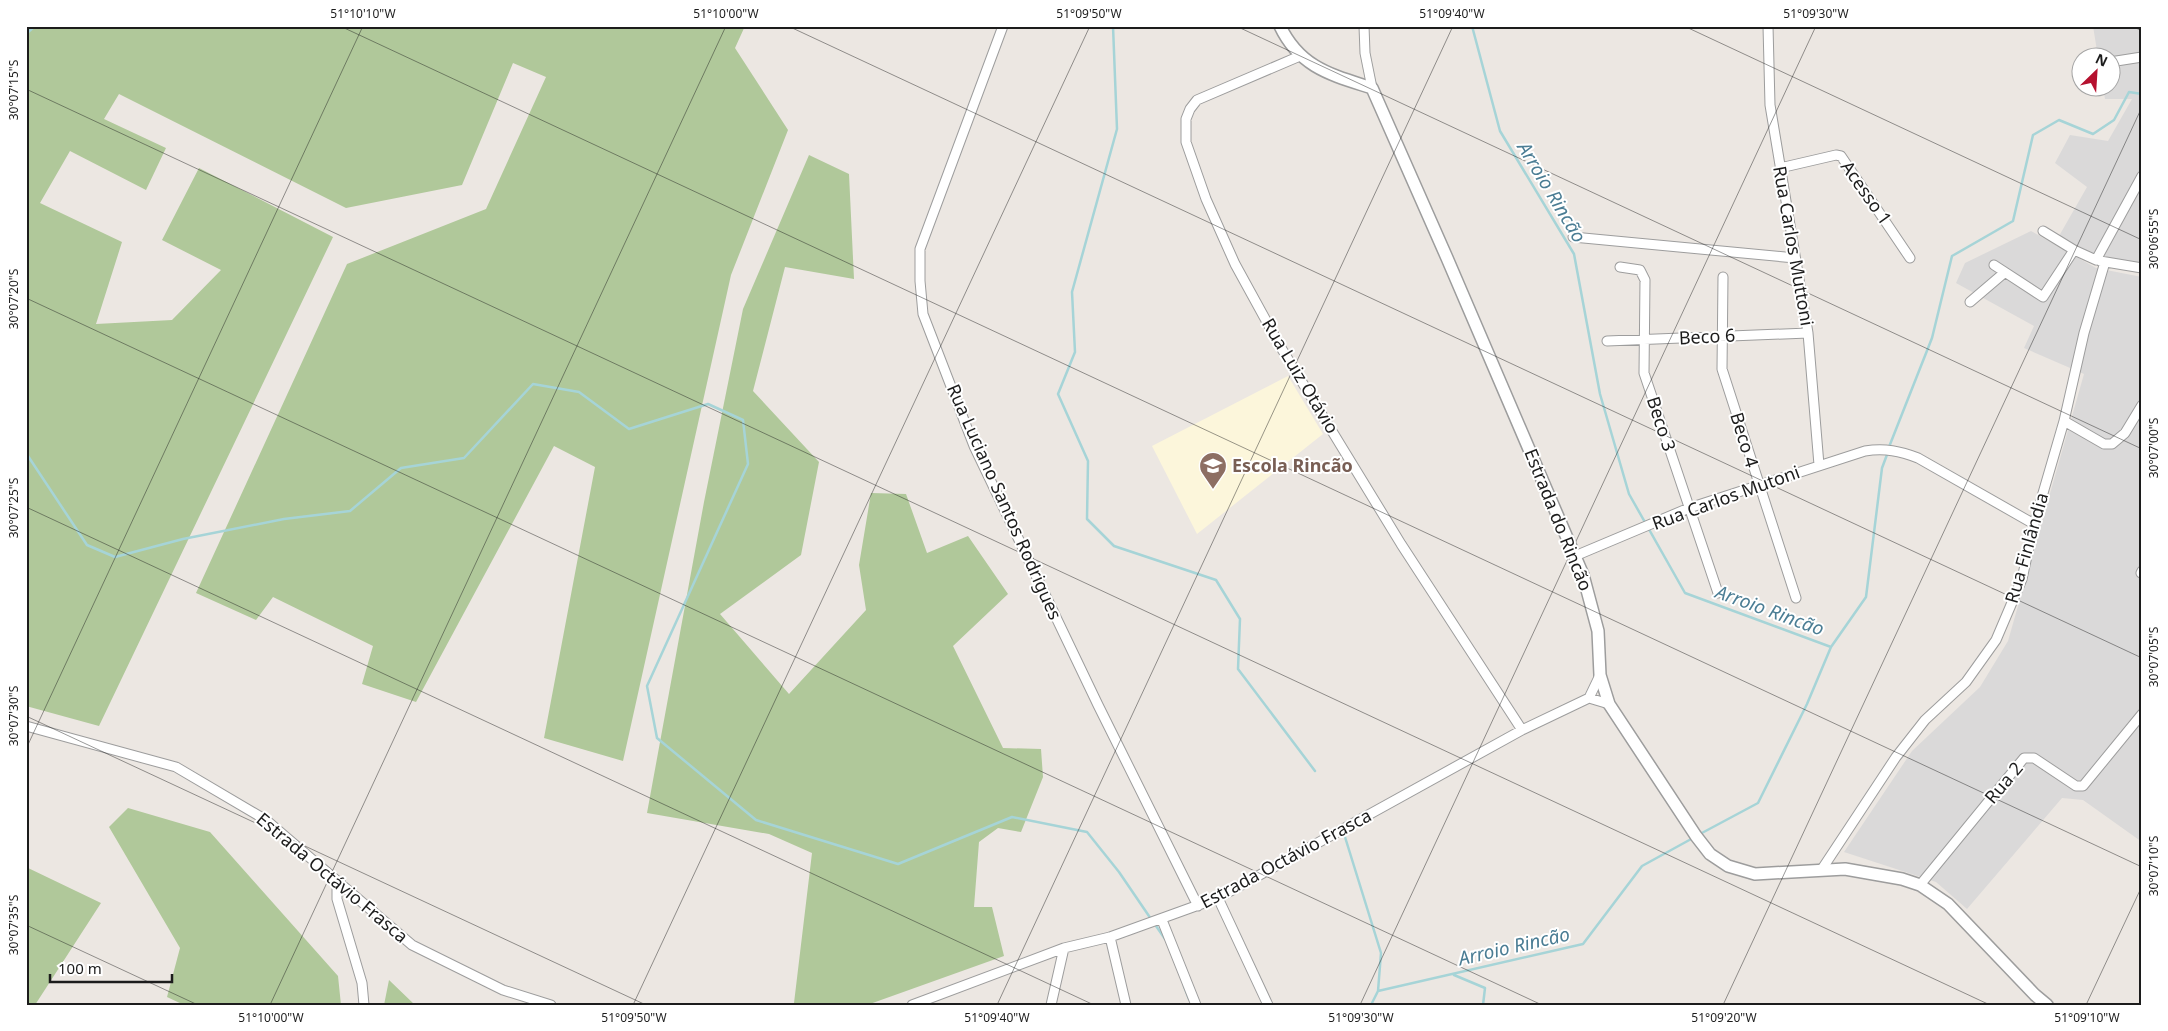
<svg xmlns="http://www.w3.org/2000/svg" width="2168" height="1031" font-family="'Noto Sans',sans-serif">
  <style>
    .residential { fill: #dad9d9 }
    .education { fill: #fcf6db }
    .forest { fill: #b0c89a }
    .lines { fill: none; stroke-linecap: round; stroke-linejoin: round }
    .stream { stroke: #a6d4d7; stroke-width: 2.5 }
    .minor-casing { stroke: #9d9d9d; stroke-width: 11 }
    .tertiary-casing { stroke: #9d9d9d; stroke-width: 14 }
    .minor { stroke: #fff; stroke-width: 9 }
    .tertiary { stroke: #fff; stroke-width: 11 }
    .ticks { fill: none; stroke: #1c1c1c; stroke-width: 1; stroke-opacity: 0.45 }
    .labels { text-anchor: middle; stroke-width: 4; stroke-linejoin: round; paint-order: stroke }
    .street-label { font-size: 18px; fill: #1c1c1c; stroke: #fff }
    .education-label { font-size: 18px; font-weight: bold; fill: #785e54; stroke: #fff; text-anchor: start }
    .water-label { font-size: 19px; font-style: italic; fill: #4b7d94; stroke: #fff }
    .neatline { fill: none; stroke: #1c1c1c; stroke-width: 2 }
    .ticks-label { font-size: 12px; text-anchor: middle; fill: #1c1c1c }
  </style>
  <rect width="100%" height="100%" fill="#ece7e2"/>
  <!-- residential -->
  <path class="residential" d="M2093 26H2142V265L2112 259 2079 250 2059 236 2087 187 2055 163 2070 135 2108 141 2132 99H2105L2103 88H2110V58L2098 57Z
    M2031 231 2096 268 2142 277V842L2083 800 2062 798 1967 909 1936 882 1844 852 1912 751 1980 687 2008 641 2084 374 2024 348 2034 326 1956 283 1965 263Z"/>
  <!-- education -->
  <path class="education" d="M1288 376 1323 434 1197 534 1152 446Z"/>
  <!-- forest -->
  <path class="forest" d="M26 26H745L735 48 788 130 731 275 623 761 544 738 595 467 554 446 416 702 362 684 373 646 273 597 256 620 196 593 347 264 486 209 546 77 513 63 462 185 346 208 119 94 104 119 166 148 146 190 70 151 40 203 122 242 96 324 172 320 221 270 162 240 199 168 333 237 99 726 26 706Z
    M809 155 849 174 854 279 785 267 753 391 819 462 801 555 720 614 789 694 866 610 859 565 871 493 906 494 927 553 968 536 1008 594 953 646 1003 748 1041 749 1043 777 1021 832 998 828 979 842 974 907H992L1004 956 867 1005H812L794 1003 812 853 769 834 647 813 704 502 743 309Z
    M128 808 210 832 338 976 341 1005H184L167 997 180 948 109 827Z
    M26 867 101 903 35 1005H26Z
    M389 980 415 1005H384Z"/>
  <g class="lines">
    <!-- stream -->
    <path class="stream" d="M1113 26 1117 129 1072 292 1075 352 1058 394 1088 461 1087 519 1114 546 1216 580 1240 619 1238 669 1315 771
      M1472 26 1500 131 1574 254 1600 394 1629 494 1685 593 1831 647 1807 704 1758 803 1700 834
      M26 34 35 26
      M1889 447 1932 338 1952 256 2013 221 2033 135 2059 120 2093 134 2114 120 2129 92 2142 94
      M26 453 87 545 115 557 183 539 284 519 350 511 401 468 464 458 533 384 579 392 629 429 708 404 743 420 748 464 647 686 657 738 756 820 898 864 1012 817 1087 832 1119 872 1151 919
      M1831 647 1866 597 1882 468 1888 452
      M1345 837 1381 953 1378 991
      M1154 923 1165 939
      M1454 975 1485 988 1483 1005
      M1184 986 1189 999
      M1371 1005 1378 991 1583 944 1642 866 1693 838"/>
    <defs>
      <path id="minor" d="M1003 26 920 249V281L923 314 974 446 1098 705 1198 906
        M1364 26 1365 53 1372 88
        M1768 26 1770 105 1808 333 1819 465
        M1300 56 1197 100 1190 109 1186 119V142L1206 199 1235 264 1280 346 1401 544 1522 730
        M2110 62 2142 57
        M1780 168 1836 155 1841 156 1910 258
        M2043 231 2074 250 2096 260 2142 176
        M1573 237 1795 258
        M2100 261 2142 268
        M1994 265 2043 297 2074 250
        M1620 267 1640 270 1645 280 1644 373 1718 593
        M1723 277 1722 369 1796 598
        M1970 302 2004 273
        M1607 341 1808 333
        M2064 421 2104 444H2112L2125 433 2142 405
        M1575 556 1689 508 1865 451C1885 448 1900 451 1918 458L2034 524
        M2141 573 2142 571
        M1589 698 1600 675
        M26 726 176 767 266 820 412 945 503 990 551 1005
        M1822 869 1896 757 1925 720 1966 682 1996 640 2022 579 2034 524 2064 421 2084 333 2105 262
        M341 883 337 888V899L362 983 364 1005
        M1920 885 2024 758H2034L2076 786H2083L2142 714
        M1218 898 1268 1005
        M1162 920 1196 1005
        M1110 937 1126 1005
        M912 1005 1064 948 1110 937 1218 898 1522 730 1589 698 1609 704
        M1051 1005 1064 948"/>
      <path id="tertiary" d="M1280 26C1300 68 1332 75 1372 88L1447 258 1583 575 1598 631 1600 675 1609 704 1696 836 1710 854 1728 866 1755 874 1845 869 1902 879 1920 885 1948 904 2035 995 2047 1005"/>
    </defs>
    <!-- minor casing -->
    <use href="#minor" class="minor-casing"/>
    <!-- tertiary casing -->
    <use href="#tertiary" class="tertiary-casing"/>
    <!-- minor -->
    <use href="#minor" class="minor"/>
    <!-- tertiary -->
    <use href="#tertiary" class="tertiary"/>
  </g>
  <!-- ticks -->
  <path class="ticks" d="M340 26 2142 867M788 26 2142 658M1236 26 2142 449M1684 26 2142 240M2132 26 2142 31M26 89 1990 1005M26 298 1542 1005M26 507 1094 1005M26 716 646 1005M26 749 363 26M26 925 198 1005M270 1005 726 26M633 1005 1090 26M997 1005 1453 26M1360 1005 1816 26M1723 1005 2142 107M2086 1005 2142 886"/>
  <!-- icons -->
  <defs>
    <symbol id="school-pin" viewBox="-11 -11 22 30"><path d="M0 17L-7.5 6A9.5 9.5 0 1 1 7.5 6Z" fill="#8d6e63" stroke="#fff"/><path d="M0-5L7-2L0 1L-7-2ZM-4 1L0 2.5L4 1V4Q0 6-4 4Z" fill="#fff"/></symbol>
  </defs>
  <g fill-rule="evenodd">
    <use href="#school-pin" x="1197" y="450" width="32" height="43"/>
  </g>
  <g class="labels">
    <!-- street labels -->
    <g class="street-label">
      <text transform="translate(1866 193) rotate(55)" y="6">Acesso 1</text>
      <text transform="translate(1793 246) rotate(80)" y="6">Rua Carlos Muttoni</text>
      <text transform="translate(1707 337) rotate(-3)" y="6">Beco 6</text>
      <text transform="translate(1300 376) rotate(59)" y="6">Rua Luiz Otávio</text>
      <text transform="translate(1661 424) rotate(72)" y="6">Beco 3</text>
      <text transform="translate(1744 440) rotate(73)" y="6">Beco 4</text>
      <text transform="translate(1726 498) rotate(-20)" y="6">Rua Carlos Mutoni</text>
      <text transform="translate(1004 502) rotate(66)" y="6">Rua Luciano Santos Rodrigues</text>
      <text transform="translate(1558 520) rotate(68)" y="6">Estrada do Rincão</text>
      <text transform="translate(2027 548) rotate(-74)" y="6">Rua Finlândia</text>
      <text transform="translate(2004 783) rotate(-50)" y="6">Rua 2</text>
      <text transform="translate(1286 859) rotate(-28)" y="6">Estrada Octávio Frasca</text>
      <text transform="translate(332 878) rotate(40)" y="6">Estrada Octávio Frasca</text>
    </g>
    <!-- education labels -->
    <g class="education-label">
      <text x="1232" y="472">Escola Rincão</text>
    </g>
    <!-- water labels -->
    <g class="water-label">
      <text transform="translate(1552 192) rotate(59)" y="7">Arroio Rincão</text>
      <text transform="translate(1770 610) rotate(20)" y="7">Arroio Rincão</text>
      <text transform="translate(1514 946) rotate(-13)" y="7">Arroio Rincão</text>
    </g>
  </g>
  <!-- border -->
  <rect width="2168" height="1031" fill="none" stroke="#ffffff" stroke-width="55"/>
  <!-- north arrow -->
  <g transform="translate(2096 72) rotate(25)"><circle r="24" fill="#ffffff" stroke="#a4a4a4"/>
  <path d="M0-4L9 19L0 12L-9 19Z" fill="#b6112f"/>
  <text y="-8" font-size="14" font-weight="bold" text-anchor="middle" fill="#1c1c1c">N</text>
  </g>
  <!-- scale -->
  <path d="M50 974v8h122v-8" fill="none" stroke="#1c1c1c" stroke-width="2.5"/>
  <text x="58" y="974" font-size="15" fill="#1c1c1c" stroke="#ffffff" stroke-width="4" paint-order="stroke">100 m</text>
  <rect x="28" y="28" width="2112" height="976" class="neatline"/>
  <g class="ticks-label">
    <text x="363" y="18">51°10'10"W</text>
    <text x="726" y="18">51°10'00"W</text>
    <text x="1089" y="18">51°09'50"W</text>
    <text x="1452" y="18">51°09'40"W</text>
    <text x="1816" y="18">51°09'30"W</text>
    <text transform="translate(14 90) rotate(-90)" y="4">30°07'15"S</text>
    <text transform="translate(2154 239) rotate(-90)" y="4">30°06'55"S</text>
    <text transform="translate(14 299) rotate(-90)" y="4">30°07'20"S</text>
    <text transform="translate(2154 448) rotate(-90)" y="4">30°07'00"S</text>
    <text transform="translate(14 508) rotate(-90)" y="4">30°07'25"S</text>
    <text transform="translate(2154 657) rotate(-90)" y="4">30°07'05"S</text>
    <text transform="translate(14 716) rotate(-90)" y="4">30°07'30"S</text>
    <text transform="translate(2154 866) rotate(-90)" y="4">30°07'10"S</text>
    <text transform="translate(14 925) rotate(-90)" y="4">30°07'35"S</text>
    <text x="271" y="1022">51°10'00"W</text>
    <text x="634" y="1022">51°09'50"W</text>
    <text x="997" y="1022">51°09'40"W</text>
    <text x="1361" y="1022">51°09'30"W</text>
    <text x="1724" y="1022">51°09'20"W</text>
    <text x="2087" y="1022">51°09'10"W</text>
  </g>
</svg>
